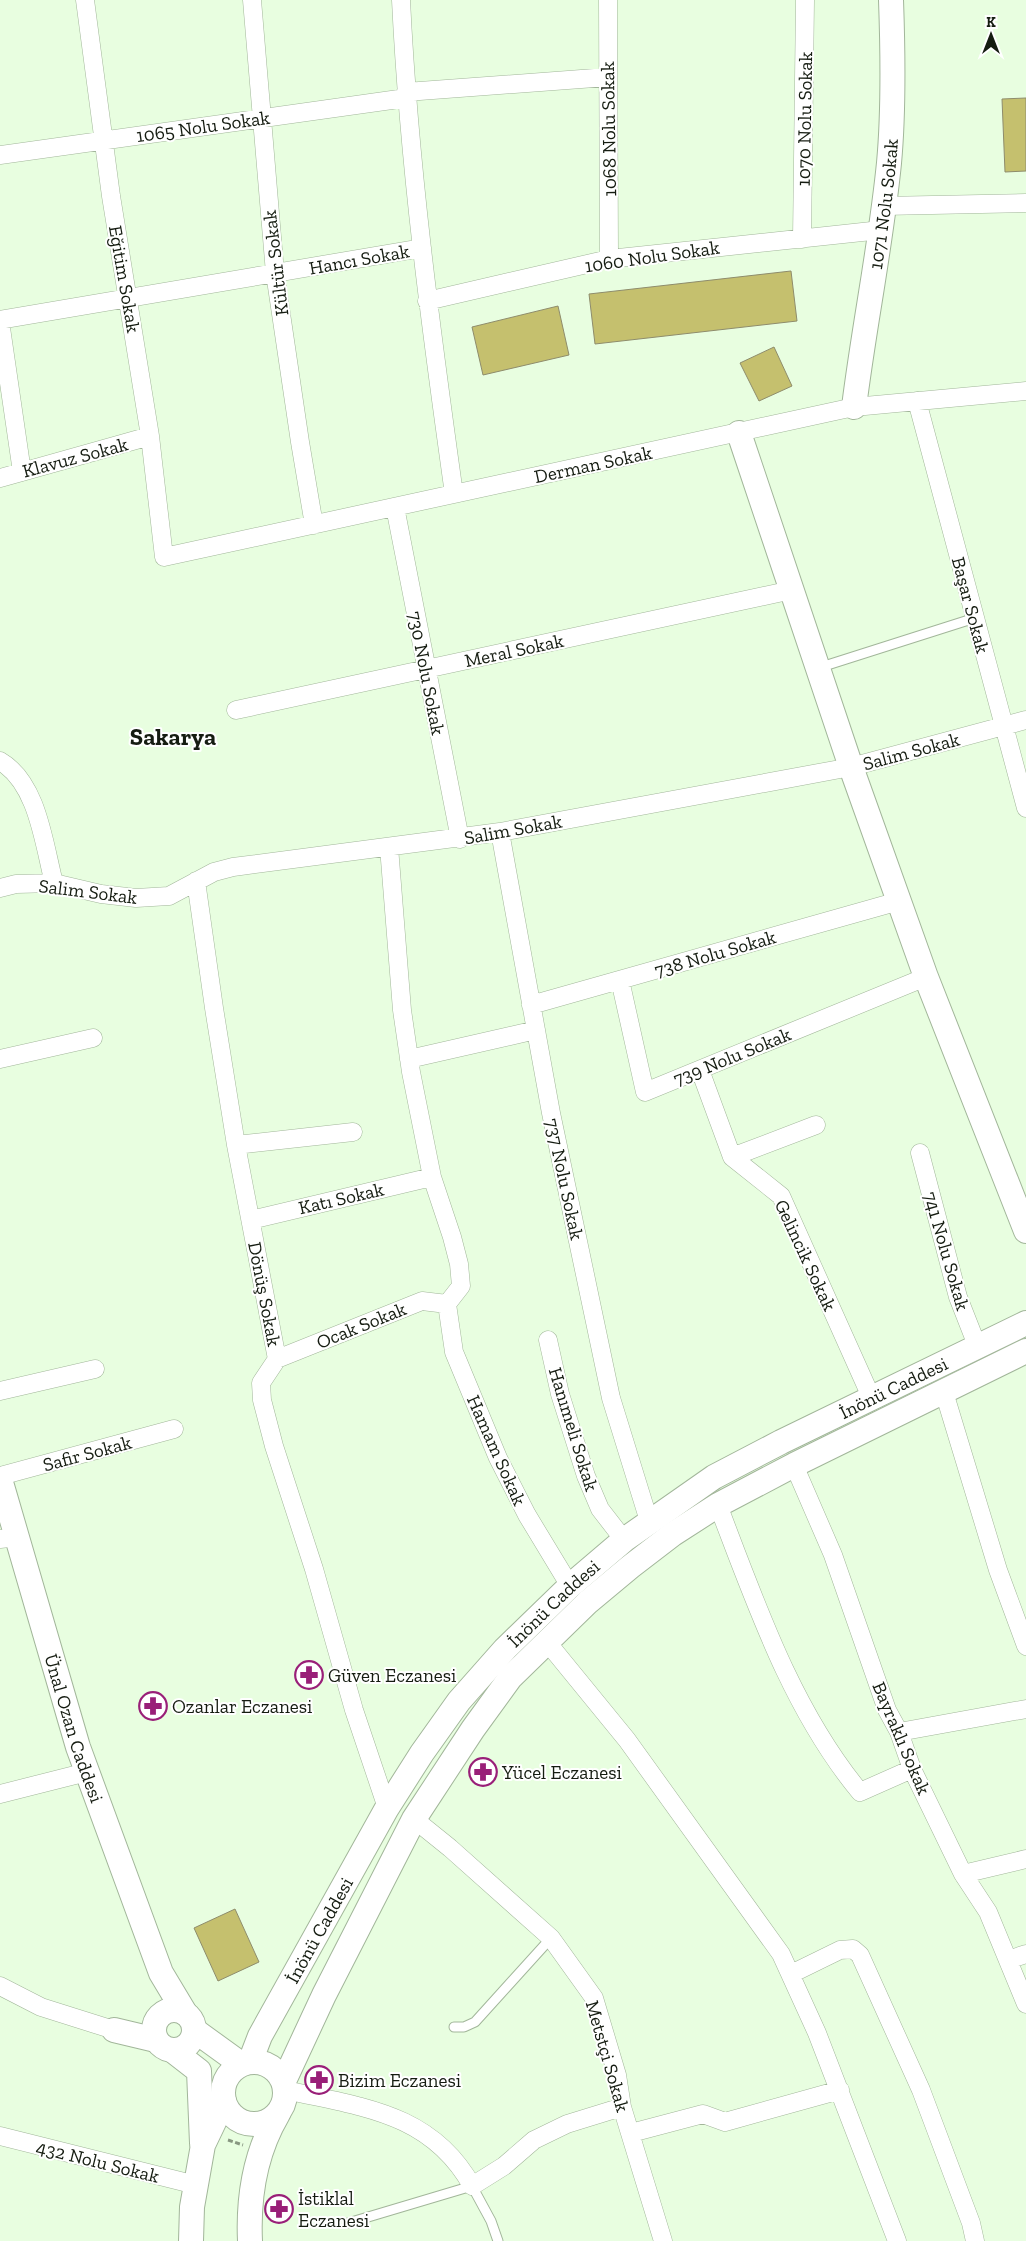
<svg xmlns="http://www.w3.org/2000/svg" width="1026" height="2241" font-family="'Zilla Slab',serif">
  <style>
    .building { fill: #c5c06e; stroke: #8e8c6c }
    .lines { fill: none; stroke-linecap: round; stroke-linejoin: round }
    .lane-casing { stroke: #a2b69a; stroke-width: 11 }
    .street-casing { stroke: #a2b69a; stroke-width: 19 }
    .secondary-casing { stroke: #a2b69a; stroke-width: 26 }
    .path { stroke: #889781; stroke-width: 3; stroke-dasharray: 5 2.5; stroke-linecap: butt }
    .lane { stroke: #fff; stroke-width: 9 }
    .street { stroke: #fff; stroke-width: 18 }
    .secondary { stroke: #fff; stroke-width: 24 }
    .labels { text-anchor: middle; stroke-width: 4; stroke-linejoin: round; paint-order: stroke }
    .street-label { font-size: 19px; fill: #151c11; stroke: #fff }
    .poi-label { font-size: 19px; fill: #151c11; stroke: #fff; text-anchor: start }
    .district-label { font-size: 24px; font-weight: bold; fill: #151c11; stroke: #fff }
  </style>
  <rect width="100%" height="100%" fill="#e8fee0"/>
  <!-- building -->
  <path class="building" d="M1026 98V171L1005 172 1002 99Z
    M791 271 797 321 595 344 589 294Z
    M558 306 569 355 483 375 472 327Z
    M774 347 792 386 759 401 740 363Z
    M235 1909 259 1962 218 1981 194 1928Z"/>
  <g class="lines">
    <defs>
      <path id="lane" d="M818 668 975 618
        M454 2027H464L475 2022 551 1938
        M348 2223 472 2186 491 2221 498 2241"/>
      <path id="street" d="M85 0 111 196 150 436 164 557 854 407 1026 391
        M252 0 275 273 300 442 314 525
        M401 0C409 166 431 330 454 494
        M608 0 609 259
        M406 92 608 77
        M0 155 406 98
        M883 206 1026 203
        M802 239 805 0
        M427 301 609 259 881 230
        M0 320 422 248
        M0 321 22 472
        M917 401 1026 808
        M0 478 150 436
        M395 507 460 839
        M236 710 792 590
        M0 761C38 783 44 845 54 883
        M500 832 551 1113 611 1398 649 1521
        M389 847 402 1010 411 1072 432 1177 452 1237 459 1264 461 1286 447 1304
        M196 881 214 1008 236 1145 277 1359 261 1383 262 1400 274 1446 314 1569 354 1710 387 1808
        M0 888 16 884 54 883 101 894 136 898 169 896 214 872 233 867 500 832 851 767 1026 720
        M620 980 645 1092 926 977
        M531 1005 899 901
        M0 1059 93 1038
        M409 1059 536 1030
        M700 1070 732 1157 781 1196 872 1399
        M236 1145 353 1132
        M920 1153 958 1297 978 1348
        M732 1157 816 1125
        M251 1220 432 1177
        M447 1304 454 1352 498 1458 527 1515 570 1586
        M548 1340 560 1394 586 1476 600 1509 624 1540
        M277 1359 422 1301 447 1304
        M0 1391 95 1369
        M944 1392 998 1570 1026 1646
        M794 1465 833 1555 887 1710 899 1732 912 1769 963 1874 988 1912 1026 2004
        M0 1476 174 1429
        M718 1505C756 1604 792 1710 860 1792L912 1769
        M0 1539 18 1537
        M547 1642 627 1740 781 1954 817 2033 897 2241
        M899 1732 1026 1709
        M0 1794 87 1772
        M414 1819 450 1848 551 1938 594 1998 617 2075 622 2107 663 2241
        M963 1874 1026 1859
        M1008 1960 1026 1954
        M791 1974 840 1950 853 1949 860 1955 921 2090 971 2223 975 2241
        M0 1986 41 2007 114 2030
        M286 2090C360 2107 431 2112 472 2186L504 2166 534 2140 567 2124 622 2107
        M631 2133 703 2114 725 2122 840 2090
        M0 2136 196 2185"/>
      <g id="secondary">
        <path id="s1" d="M854 407C864 326 881 245 889 163 894 109 893 55 891 0"/>
        <path d="M739 433 851 767 926 977 1026 1231"/>
        <path id="s2" d="M0 1479 78 1747 161 1973 185 2013"/>
        <circle cx="174" cy="2030" r="20"/>
        <path d="M114 2030 156 2040"/>
        <path d="M194 2030 241 2064"/>
        <path d="M172 2050 199 2071 202 2143"/>
        <circle cx="254" cy="2093" r="31"/>
        <path id="s3" d="M250 2062 260 2036 387 1808 422 1753 459 1701 505 1649 570 1586 624 1540 714 1477 781 1442 1026 1323"/>
        <path d="M284 2081 324 1995 414 1819 473 1729 510 1678 588 1602 630 1567 673 1534 718 1505 794 1465 1026 1351"/>
        <path d="M191 2241 192 2207 203 2145 224 2101"/>
        <path d="M250 2241C248 2197 255 2153 278 2114"/>
      </g>
    </defs>
    <!-- lane casing -->
    <use href="#lane" class="lane-casing"/>
    <!-- street casing -->
    <use href="#street" class="street-casing"/>
    <!-- secondary casing -->
    <use href="#secondary" class="secondary-casing"/>
    <!-- path -->
    <path class="path" d="M228 2140 243 2145"/>
    <!-- lane -->
    <use href="#lane" class="lane"/>
    <!-- street -->
    <use href="#street" class="street"/>
    <!-- secondary -->
    <use href="#secondary" class="secondary"/>
  </g>
  <!-- icons -->
  <defs>
    <symbol id="pharmacy-ring" viewBox="-11 -11 22 22"><circle r="9.5" fill="#fff" stroke="#991f78" stroke-width="1.5"/><path d="M-2-6h4v4h4v4h-4v4h-4v-4h-4v-4h4Z" fill="#991f78"/></symbol>
  </defs>
  <g fill-rule="evenodd">
    <use href="#pharmacy-ring" x="293" y="1659" width="32" height="32"/>
    <use href="#pharmacy-ring" x="137" y="1690" width="32" height="32"/>
    <use href="#pharmacy-ring" x="467" y="1756" width="32" height="32"/>
    <use href="#pharmacy-ring" x="303" y="2064" width="32" height="32"/>
    <use href="#pharmacy-ring" x="263" y="2193" width="32" height="32"/>
  </g>
  <g class="labels">
    <!-- street labels -->
    <g class="street-label">
      <text transform="translate(804 119) rotate(-89)" y="7">1070 Nolu Sokak</text>
      <text transform="translate(203 126) rotate(-8)" y="7">1065 Nolu Sokak</text>
      <text transform="translate(608 129) rotate(-91)" y="7">1068 Nolu Sokak</text>
      <text dy="7" stroke="none"><textPath href="#s1" startOffset="205">1071 Nolu Sokak</textPath></text>
      <text transform="translate(652 256) rotate(-8)" y="7">1060 Nolu Sokak</text>
      <text transform="translate(359 259) rotate(-10)" y="7">Hancı Sokak</text>
      <text transform="translate(275 263) rotate(-97)" y="7">Kültür Sokak</text>
      <text transform="translate(125 279) rotate(80)" y="7">Eğitim Sokak</text>
      <text transform="translate(75 457) rotate(-15)" y="7">Klavuz Sokak</text>
      <text transform="translate(593 464) rotate(-12)" y="7">Derman Sokak</text>
      <text transform="translate(971 605) rotate(75)" y="7">Başar Sokak</text>
      <text transform="translate(514 650) rotate(-12)" y="7">Meral Sokak</text>
      <text transform="translate(427 673) rotate(79)" y="7">730 Nolu Sokak</text>
      <text transform="translate(911 751) rotate(-15)" y="7">Salim Sokak</text>
      <text transform="translate(513 829) rotate(-10)" y="7">Salim Sokak</text>
      <text transform="translate(88 891) rotate(7)" y="7">Salim Sokak</text>
      <text transform="translate(715 953) rotate(-16)" y="7">738 Nolu Sokak</text>
      <text transform="translate(732 1056) rotate(-22)" y="7">739 Nolu Sokak</text>
      <text transform="translate(565 1179) rotate(78)" y="7">737 Nolu Sokak</text>
      <text transform="translate(341 1198) rotate(-13)" y="7">Katı Sokak</text>
      <text transform="translate(947 1251) rotate(74)" y="7">741 Nolu Sokak</text>
      <text transform="translate(806 1255) rotate(65)" y="7">Gelincik Sokak</text>
      <text transform="translate(265 1294) rotate(79)" y="7">Dönüş Sokak</text>
      <text transform="translate(361 1325) rotate(-22)" y="7">Ocak Sokak</text>
      <text dy="7" stroke="none"><textPath href="#s3" startOffset="959">İnönü Caddesi</textPath></text>
      <text transform="translate(574 1429) rotate(73)" y="7">Hanımeli Sokak</text>
      <text transform="translate(497 1450) rotate(66)" y="7">Hamam Sokak</text>
      <text transform="translate(87 1453) rotate(-15)" y="7">Safir Sokak</text>
      <text dy="7" stroke="none"><textPath href="#s3" startOffset="554">İnönü Caddesi</textPath></text>
      <text dy="7" stroke="none"><textPath href="#s2" startOffset="260">Ünal Ozan Caddesi</textPath></text>
      <text transform="translate(902 1738) rotate(67)" y="7">Bayraklı Sokak</text>
      <text dy="7" stroke="none"><textPath href="#s3" startOffset="149">İnönü Caddesi</textPath></text>
      <text transform="translate(608 2056) rotate(74)" y="7">Metstçi Sokak</text>
      <text transform="translate(98 2161) rotate(14)" y="7">432 Nolu Sokak</text>
    </g>
    <!-- poi labels -->
    <g class="poi-label">
      <text x="328" y="1682">Güven Eczanesi</text>
      <text x="172" y="1713">Ozanlar Eczanesi</text>
      <text x="502" y="1779">Yücel Eczanesi</text>
      <text x="338" y="2087">Bizim Eczanesi</text>
      <text x="298" y="2205">İstiklal<tspan x="298" dy="22">Eczanesi</tspan></text>
    </g>
    <!-- district labels -->
    <g class="district-label">
      <text x="173" y="745">Sakarya</text>
    </g>
  </g>
  <!-- north arrow -->
  <g transform="translate(991 35)" stroke="#ffffff" stroke-width="4" paint-order="stroke">
  <path d="M0-4L9 19L0 12L-9 19Z" fill="#151c11"/>
  <text y="-8" font-size="14" font-weight="bold" text-anchor="middle" fill="#151c11">K</text>
  </g>
</svg>
